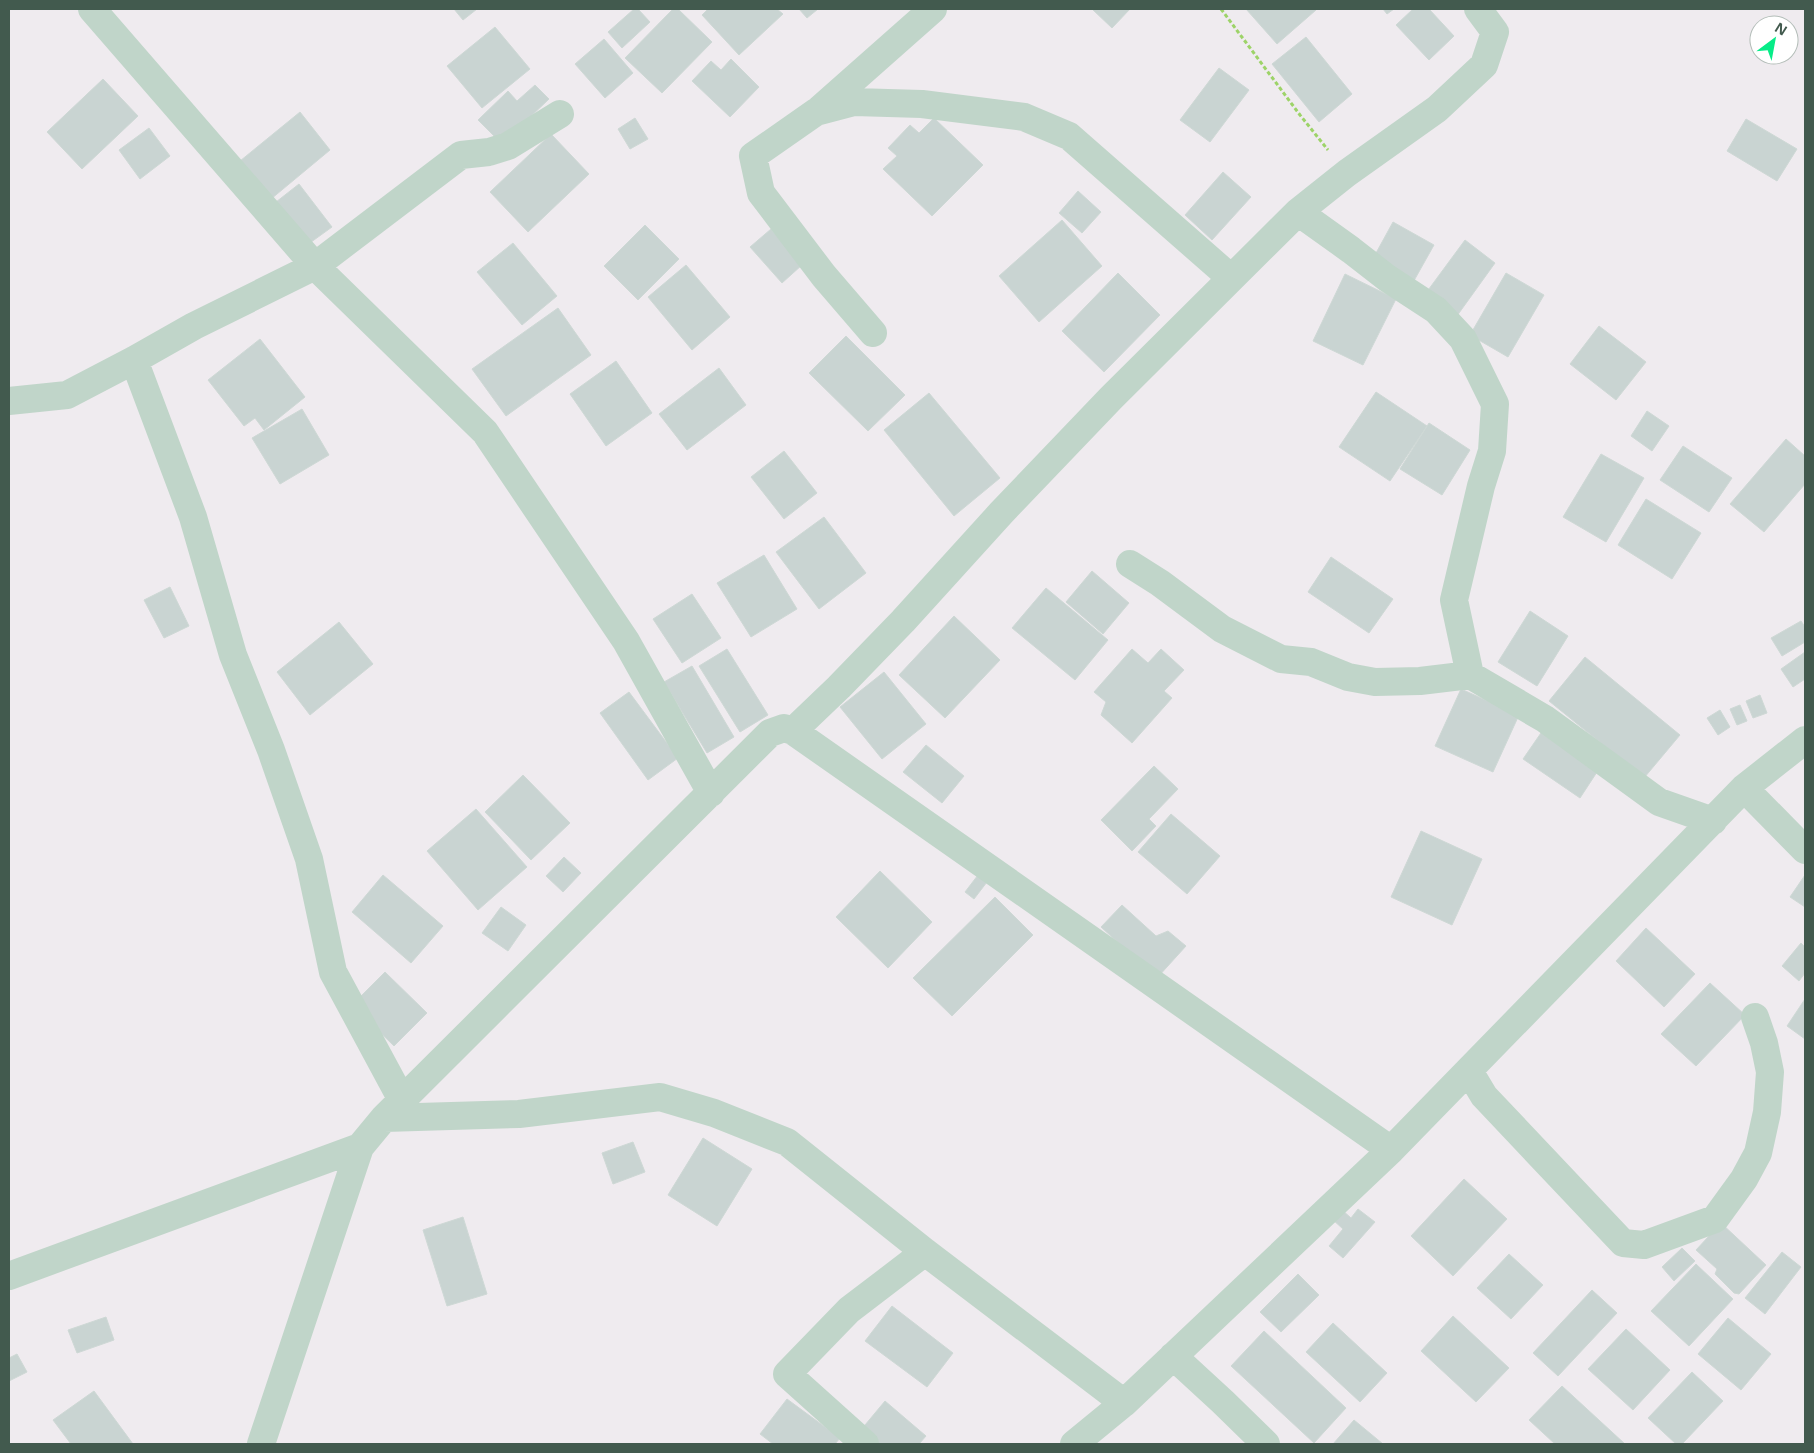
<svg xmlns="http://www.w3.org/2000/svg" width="1814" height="1453" font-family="'Open Sans',sans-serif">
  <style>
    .building { fill: #c9d4d2; stroke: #ced8d5 }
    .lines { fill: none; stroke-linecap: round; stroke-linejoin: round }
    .path { stroke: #9dd368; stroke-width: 3; stroke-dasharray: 4 2.5; stroke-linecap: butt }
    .minor { stroke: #c0d5c9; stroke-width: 28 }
  </style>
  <rect width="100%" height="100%" fill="#efebef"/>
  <!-- building -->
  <path class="building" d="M454 9H477L463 20Z
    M634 9H638L650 22 622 48 608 32Z
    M673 9H678L712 42 662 93 625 58Z
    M708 9H777L783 14 739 55 702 15Z
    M799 9H818L807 18Z
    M1092 9H1130L1112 28Z
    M1246 9H1315L1316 10 1277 44Z
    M1383 9H1394L1387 14Z
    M1413 9H1429L1454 36 1429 60 1396 25Z
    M495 27 530 69 482 108 447 66Z
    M1306 37 1352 94 1319 122 1272 64Z
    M604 39 633 73 605 98 575 64Z
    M731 59 759 87 730 117 692 81 711 61 721 70Z
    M1219 68 1249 90 1210 142 1180 120Z
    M103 79 138 116 82 169 47 132Z
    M535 85 549 99 502 144 478 120 508 91 517 101Z
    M300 112 330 150 271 199 240 161Z
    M635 118 648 139 630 149 618 129Z
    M934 118 983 165 932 216 883 169 897 156 888 148 910 125 919 133Z
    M1746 119 1797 149 1777 181 1727 151Z
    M149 128 170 156 140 179 119 150Z
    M551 134 589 174 528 232 490 192Z
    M1223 172 1251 197 1212 240 1185 215Z
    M299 184 332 227 307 245 276 202Z
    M1078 191 1101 212 1082 233 1059 213Z
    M1062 220 1102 266 1039 322 999 276Z
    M1393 222 1434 245 1411 286 1370 264Z
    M645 225 679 259 638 300 604 266Z
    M771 229 802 265 782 283 750 247Z
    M1465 240 1495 263 1454 320 1423 297Z
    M513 243 557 296 522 325 477 272Z
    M686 265 730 317 692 350 648 297Z
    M1118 273 1160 315 1104 372 1062 331Z
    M1506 273 1544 295 1508 357 1470 335Z
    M1345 274 1396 299 1363 365 1313 341Z
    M558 308 591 355 506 416 472 369Z
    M1599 326 1646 362 1616 400 1570 364Z
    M846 336 905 395 868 431 809 373Z
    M260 339 305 397 264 430 255 418 244 426 208 380Z
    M616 361 652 413 606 446 570 394Z
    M719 368 746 405 687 450 659 414Z
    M1376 392 1427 426 1390 481 1339 447Z
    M929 393 1000 478 954 516 884 430Z
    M302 409 329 455 280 484 252 438Z
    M1647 411 1669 426 1652 451 1631 436Z
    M1429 423 1470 450 1442 495 1400 469Z
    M1786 439 1805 456V484L1764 532 1730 504Z
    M1683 446 1732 478 1709 512 1660 480Z
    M784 451 817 493 784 519 751 477Z
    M1601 454 1644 478 1606 542 1563 517Z
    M1646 499 1701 533 1672 579 1618 545Z
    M824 517 866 573 819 609 776 552Z
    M764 555 797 609 751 637 717 583Z
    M1331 557 1393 599 1369 633 1308 592Z
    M1092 571 1129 603 1103 634 1066 602Z
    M170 587 189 626 164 638 144 600Z
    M1046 588 1108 640 1075 680 1012 628Z
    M692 594 721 638 682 663 653 619Z
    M1530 611 1568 636 1537 686 1498 662Z
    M954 616 1000 660 945 718 899 675Z
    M1801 621 1805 627V642L1782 656 1771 638Z
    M339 622 373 664 310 715 277 672Z
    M727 649 768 715 740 732 699 666Z
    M1132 649 1148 663 1161 649 1184 670 1164 691 1172 698 1132 743 1101 715 1106 702 1094 692Z
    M1805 652V679L1793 687 1781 669Z
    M1585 657 1680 735 1644 778 1549 701Z
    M692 666 734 737 707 753 664 682Z
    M884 672 926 724 882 759 840 707Z
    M1461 689 1519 715 1493 772 1435 746Z
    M629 692 678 758 648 780 600 713Z
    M1760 695 1767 713 1753 718 1746 701Z
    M1740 705 1747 721 1737 725 1730 709Z
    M1720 710 1730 727 1718 735 1707 718Z
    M1543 730 1599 769 1580 798 1523 759Z
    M926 745 964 776 942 803 903 772Z
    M1154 766 1178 789 1149 819 1156 826 1132 851 1101 820Z
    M523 775 570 823 531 860 485 812Z
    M476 809 527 867 478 910 427 851Z
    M1171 814 1220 856 1187 894 1138 852Z
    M1421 831 1482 859 1452 925 1391 897Z
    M564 857 581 873 563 892 546 876Z
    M880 871 932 922 888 968 836 917Z
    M383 875 443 926 411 963 352 912Z
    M978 875 987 882 974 899 965 892Z
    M1805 875V907L1790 897Z
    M995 897 1033 935 952 1016 913 978Z
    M1122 905 1156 936 1168 931 1186 946 1157 978 1101 927Z
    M501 907 526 925 508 951 482 933Z
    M1646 928 1695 974 1664 1007 1616 961Z
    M1801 943 1805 947V973L1799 981 1782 966Z
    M385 972 427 1013 394 1046 352 1005Z
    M1710 983 1745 1015 1696 1066 1661 1034Z
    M1805 999V1039L1787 1026Z
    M703 1138 752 1169 717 1226 668 1195Z
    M633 1142 645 1172 613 1184 602 1153Z
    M1464 1179 1507 1219 1453 1276 1411 1236Z
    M1341 1209 1351 1218 1358 1209 1375 1222 1343 1258 1329 1246 1343 1229 1332 1219Z
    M463 1217 487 1294 447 1306 423 1230Z
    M1721 1223 1766 1265 1739 1294 1734 1293 1715 1274 1717 1269 1696 1250Z
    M1682 1248 1695 1261 1674 1281 1662 1267Z
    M1782 1252 1801 1267 1765 1314 1745 1298Z
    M1509 1254 1543 1285 1511 1319 1477 1288Z
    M1696 1264 1733 1299 1689 1346 1651 1311Z
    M1298 1274 1319 1295 1281 1332 1260 1312Z
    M1592 1290 1617 1313 1558 1376 1533 1353Z
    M892 1306 953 1353 927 1387 865 1341Z
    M1453 1316 1509 1368 1476 1402 1421 1351Z
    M106 1317 114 1340 77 1353 68 1330Z
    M1728 1318 1771 1354 1741 1390 1698 1354Z
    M1333 1323 1387 1373 1360 1402 1306 1352Z
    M1626 1329 1670 1370 1633 1410 1588 1369Z
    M1264 1331 1346 1408 1314 1443 1231 1366Z
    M17 1354 27 1372 9 1381V1358Z
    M1692 1372 1723 1401 1682 1444H1676L1648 1418Z
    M1562 1386 1625 1444H1555L1529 1420Z
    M94 1391 133 1444H71L53 1420Z
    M787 1399 840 1438 835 1444H773L760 1434Z
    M885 1401 926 1436 919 1444H875L860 1431Z
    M1354 1420 1383 1444H1333Z"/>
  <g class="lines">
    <!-- path -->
    <path class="path" d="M1221 9 1300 115 1328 150"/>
    <!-- minor -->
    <path class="minor" d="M92 9 315 266 485 432 626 641 711 793
      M820 109 933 9
      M873 333 824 276 761 193 753 156 816 112 854 102 922 104 1024 117 1069 136 1231 278
      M134 360 193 517 233 655 271 750 309 859 333 972 402 1100
      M9 401 67 395 134 360 194 326 315 266 461 155 489 152 508 146 560 114
      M1130 564 1160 583 1222 629 1281 659 1311 662 1348 677 1375 682 1420 681 1470 675 1454 600 1481 486 1492 451 1495 404 1463 339 1436 310 1387 278 1351 250 1298 212
      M1470 675 1545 719 1659 802 1713 821
      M793 731 839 687 903 621 1001 513 1111 398 1298 212 1347 173 1437 109 1484 65 1495 32 1478 9
      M1744 788 1805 850
      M1469 1071 1484 1096 1623 1243 1644 1245 1715 1219 1744 1179 1758 1153 1767 1112 1770 1072 1764 1043 1755 1017
      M384 1118 519 1114 660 1097 714 1113 787 1142 925 1252 1124 1403
      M9 1276 360 1147
      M1173 1356 1223 1402 1266 1444
      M261 1444 360 1147 384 1118 770 733 784 728 793 731 1391 1150
      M865 1444 787 1374 849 1310 925 1252
      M1074 1444 1124 1403 1391 1150 1744 788 1805 740"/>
  </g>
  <!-- border -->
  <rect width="1814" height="1453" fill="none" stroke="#425a4e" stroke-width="20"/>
  <!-- north arrow -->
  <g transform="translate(1774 40) rotate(32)"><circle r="24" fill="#ffffff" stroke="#b3bdb8"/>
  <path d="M0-4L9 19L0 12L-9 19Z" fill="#07ec88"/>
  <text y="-8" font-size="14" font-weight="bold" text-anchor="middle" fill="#425a4e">N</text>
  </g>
</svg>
